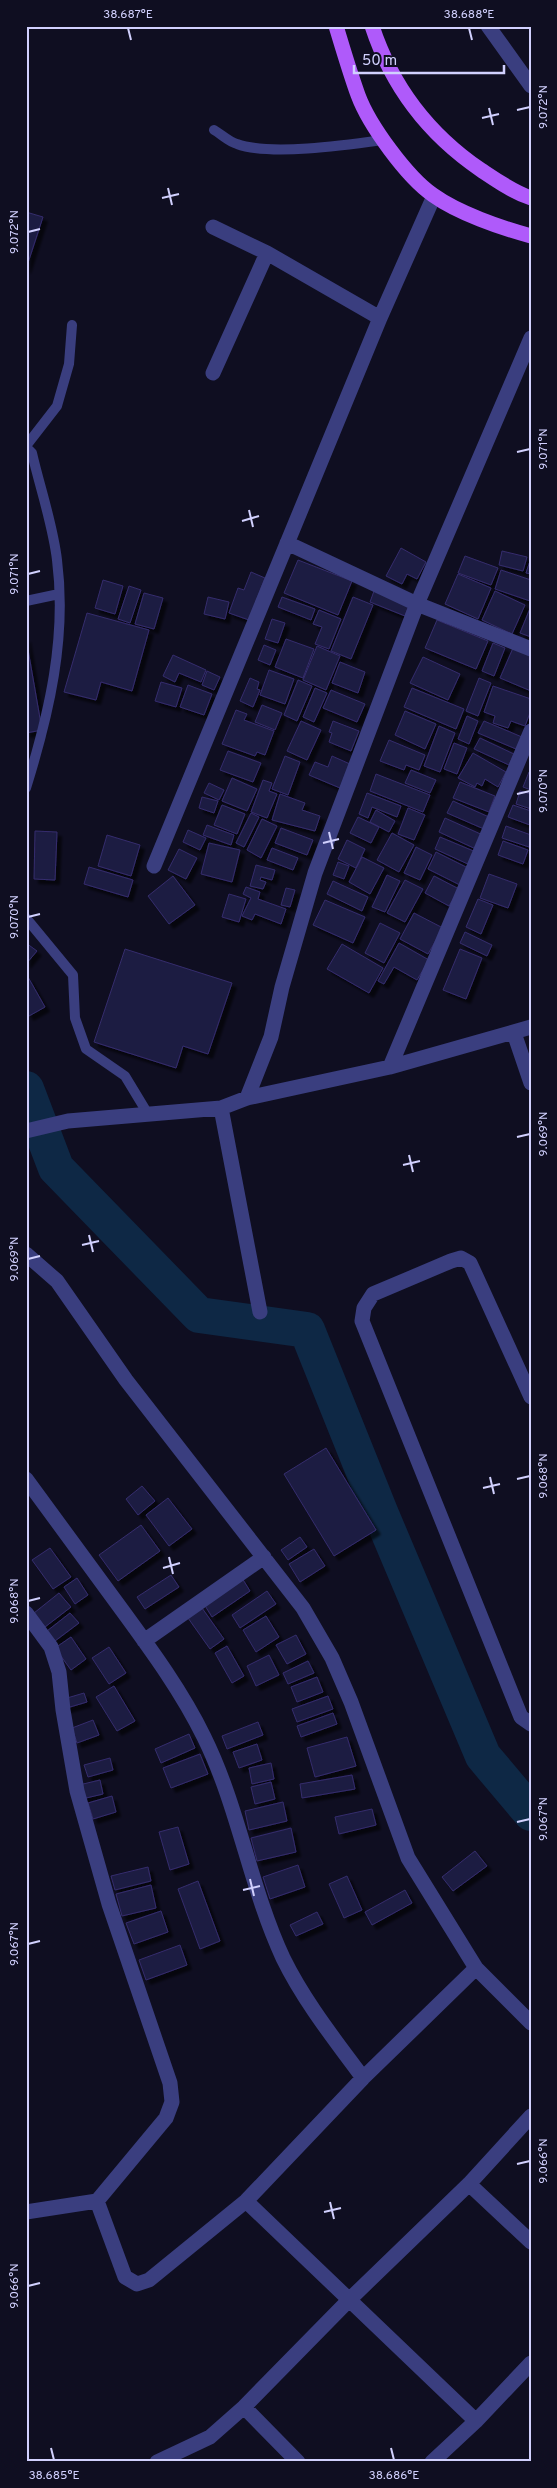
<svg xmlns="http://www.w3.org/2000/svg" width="557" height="2488" font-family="Overpass,sans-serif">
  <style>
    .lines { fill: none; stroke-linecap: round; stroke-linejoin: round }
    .river { stroke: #0e2845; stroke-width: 36 }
    .building { fill: #1f1b42; stroke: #342d6d; filter: url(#shadow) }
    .lane { stroke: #3a3e7f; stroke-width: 10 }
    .street { stroke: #3a3e7f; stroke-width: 15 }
    .primary { stroke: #af5afa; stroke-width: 15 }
    .ticks { fill: none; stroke: #d1d0fe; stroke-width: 2 }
    .neatline { fill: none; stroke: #d1d0fe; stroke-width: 2 }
    .ticks-label { font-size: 12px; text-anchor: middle; fill: #d1d0fe }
  </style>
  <defs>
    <filter id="shadow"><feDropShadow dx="4.5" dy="4.5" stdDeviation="1" flood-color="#0009"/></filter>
  </defs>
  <rect width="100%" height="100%" fill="#0f0e21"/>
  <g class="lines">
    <!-- river -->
    <path class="river" d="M26 1089 56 1168 199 1315 307 1330 380 1512 483 1756 531 1813"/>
  </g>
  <!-- building -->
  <path class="building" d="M26 212 43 217 26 269Z
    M401 548 426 562 417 579 407 574 402 584 386 576Z
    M502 551 527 557 523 571 499 565Z
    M465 556 498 568 491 585 458 573Z
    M298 560 352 581 338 615 284 593Z
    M530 561H531V574L526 573Z
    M501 570 531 580 530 601 495 589Z
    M251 572 265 578 249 620 229 613 238 588 244 590Z
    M458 574 491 588 478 619 445 604Z
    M103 580 123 586 115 614 95 608Z
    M129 586 141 590 130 623 118 619Z
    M374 591 409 605 405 616 370 602Z
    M495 591 525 605 512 634 482 620Z
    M144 593 163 598 154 629 135 624Z
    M208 597 229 602 225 619 204 614Z
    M282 597 315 609 311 620 278 607Z
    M353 597 373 605 351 659 331 651Z
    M531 606V637L520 633Z
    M319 610 341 619 329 649 315 644 322 627 313 624Z
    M87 613 149 630 132 691 101 682 96 700 64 692Z
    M272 619 285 623 278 643 265 639Z
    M437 620 488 641 476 669 425 648Z
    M26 638 42 730 26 733Z
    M286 639 314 649 303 678 275 667Z
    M493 643 505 648 494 676 482 671Z
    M264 645 276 650 270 665 258 660Z
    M317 646 340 656 326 690 303 680Z
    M513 648 531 656V691L500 678Z
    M173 655 206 670 201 682 179 673 175 682 163 676Z
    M423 657 460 674 448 700 410 683Z
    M340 662 365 672 358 693 332 683Z
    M269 670 294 679 285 704 260 695Z
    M207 671 220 677 214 690 202 685Z
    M250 678 259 682 257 689 260 690 253 707 240 701Z
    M479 678 491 683 478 716 466 711Z
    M298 680 312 686 297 721 284 715Z
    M161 682 182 688 176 707 155 701Z
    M188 685 212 694 204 715 180 707Z
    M493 686 531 699V710L525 726 511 721 508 728 493 723 495 716 484 712Z
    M315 688 327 693 314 722 303 717Z
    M412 688 464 709 456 729 404 707Z
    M331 690 365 704 357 722 323 708Z
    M262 705 282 713 275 730 255 722Z
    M236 710 247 714 244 720 274 731 265 755 257 752 255 756 222 744Z
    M405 711 436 724 425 749 395 735Z
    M467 716 478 721 469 744 458 739Z
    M301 721 321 730 307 760 287 751Z
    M333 721 359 731 351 751 329 742 332 733 329 732Z
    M484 721 522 737 516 749 478 733Z
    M439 726 455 733 440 772 424 766Z
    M480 738 514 754 509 765 474 749Z
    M389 740 425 755 419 770 406 765 404 770 380 761Z
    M454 743 467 748 457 774 444 769Z
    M228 751 261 763 253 782 220 770Z
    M473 753 506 772 498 787 485 779 482 786 477 783 475 787 458 778Z
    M285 756 300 762 288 795 272 789Z
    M332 756 350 764 340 788 309 775 315 762 328 767Z
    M411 770 436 780 430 793 405 783Z
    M529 772 531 773V790L523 787Z
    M376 774 430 795 423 812 370 791Z
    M232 778 257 789 247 811 222 801Z
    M263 780 272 783 269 791 277 794 267 818 251 812Z
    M460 782 495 796 489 812 453 798Z
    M209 783 224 790 219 800 204 793Z
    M520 791 531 794V809L516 804Z
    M367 793 401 806 397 817 372 807 368 818 359 814Z
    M280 794 305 803 302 810 320 816 315 831 272 820Z
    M202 797 218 801 214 813 199 808Z
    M453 801 489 817 484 829 447 813Z
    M222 805 245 814 237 834 214 825Z
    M513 805 531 811 530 825 508 817Z
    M408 808 425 815 414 840 398 834Z
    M376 810 395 821 389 832 370 822Z
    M251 813 259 817 244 847 236 843Z
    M358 817 379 827 371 843 350 833Z
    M445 818 485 836 478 850 439 832Z
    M262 819 277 826 261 858 247 850Z
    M207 825 234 835 231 845 203 835Z
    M506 826 531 835 529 847 502 838Z
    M281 828 313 840 307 855 275 843Z
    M188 830 206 838 200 850 183 842Z
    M35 831 57 832 55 880 34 879Z
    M392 833 414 845 399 872 377 860Z
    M107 835 140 845 131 876 98 866Z
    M440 837 476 852 470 865 435 849Z
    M347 840 365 849 356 868 338 859Z
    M503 841 528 850 523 864 498 855Z
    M209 843 240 850 232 882 201 874Z
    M416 847 432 855 420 880 404 873Z
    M272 848 298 858 293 870 267 860Z
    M179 849 197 858 186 879 168 870Z
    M436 852 468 868 460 885 428 869Z
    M362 857 384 868 370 894 349 882Z
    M338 862 349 866 344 879 333 875Z
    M256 865 275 870 272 880 261 877 260 880 266 882 263 889 250 886Z
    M89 867 133 880 128 897 84 884Z
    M489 874 517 884 508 908 480 898Z
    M387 875 400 881 385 912 372 907Z
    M173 876 195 905 169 924 148 896Z
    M434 876 459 889 449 906 425 893Z
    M405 880 423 889 405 922 387 913Z
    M333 881 368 897 362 911 327 894Z
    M246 887 260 892 258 899 286 909 281 924 255 914 252 920 242 916 251 898 243 894Z
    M286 888 295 890 290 907 281 905Z
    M229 894 246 899 239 922 222 917Z
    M478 899 493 905 481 934 466 927Z
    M325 900 365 917 353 943 313 925Z
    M414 913 443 928 428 954 400 939Z
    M380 923 400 933 384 963 365 953Z
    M465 932 492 945 487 956 460 943Z
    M26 943 37 951 26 964Z
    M399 943 429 960 417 980 394 967 384 984 378 981Z
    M342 944 383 968 369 993 327 969Z
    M125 949 232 983 208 1054 183 1046 176 1068 94 1042Z
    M460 949 482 958 466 999 443 990Z
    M28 977 45 1007 29 1016 26 1010Z
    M326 1448 376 1530 334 1556 284 1474Z
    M142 1486 155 1501 138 1515 126 1499Z
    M168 1498 192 1529 169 1546 146 1515Z
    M141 1525 160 1551 118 1581 99 1555Z
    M300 1537 307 1547 288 1560 281 1550Z
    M50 1548 71 1577 53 1589 32 1560Z
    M314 1549 325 1566 300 1582 289 1564Z
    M171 1575 179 1587 145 1609 137 1597Z
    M77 1578 88 1595 75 1604 64 1587Z
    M242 1578 250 1591 212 1617 204 1604Z
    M267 1591 276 1604 240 1628 232 1615Z
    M59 1593 71 1607 45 1627 34 1613Z
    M202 1608 224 1639 210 1649 188 1618Z
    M70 1613 79 1623 55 1641 47 1631Z
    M266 1616 279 1637 256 1652 243 1630Z
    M296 1635 306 1654 287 1664 276 1645Z
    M71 1637 86 1659 71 1670 55 1648Z
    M227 1646 244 1676 232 1683 215 1653Z
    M109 1647 126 1673 109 1684 92 1658Z
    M269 1655 279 1675 256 1686 247 1666Z
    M308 1661 314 1673 288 1684 283 1673Z
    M317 1677 323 1692 297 1702 291 1687Z
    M114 1686 135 1721 117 1731 96 1697Z
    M84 1693 87 1702 60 1710 57 1701Z
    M328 1696 333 1709 297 1722 292 1709Z
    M333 1713 337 1724 301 1737 297 1726Z
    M93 1720 99 1735 77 1743 72 1728Z
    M258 1722 263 1735 227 1749 222 1736Z
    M189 1734 195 1748 161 1763 155 1749Z
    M347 1737 356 1766 315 1777 307 1748Z
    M257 1744 262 1760 239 1768 233 1752Z
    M200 1754 208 1774 171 1788 163 1768Z
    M110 1758 113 1770 88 1777 84 1765Z
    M271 1763 274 1779 252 1784 249 1768Z
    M352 1775 355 1789 302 1798 300 1784Z
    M100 1780 103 1794 82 1799 79 1785Z
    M271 1782 275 1799 255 1804 251 1787Z
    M112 1796 116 1812 93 1819 88 1803Z
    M283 1802 287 1821 249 1830 245 1811Z
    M372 1809 376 1825 339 1834 335 1817Z
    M178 1827 189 1864 170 1870 159 1832Z
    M291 1828 296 1852 257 1861 251 1838Z
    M475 1851 487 1866 453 1891 442 1877Z
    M298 1865 305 1887 270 1899 263 1877Z
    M148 1867 151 1881 115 1890 111 1876Z
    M347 1876 362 1910 344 1918 329 1884Z
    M198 1881 220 1941 200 1949 178 1889Z
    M151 1885 156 1908 122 1916 116 1894Z
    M405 1890 412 1903 372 1925 365 1912Z
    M161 1911 168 1932 134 1944 126 1923Z
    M317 1912 323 1924 296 1936 290 1925Z
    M180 1945 187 1965 146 1980 139 1960Z"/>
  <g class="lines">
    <!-- lane -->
    <path class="lane" d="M214 130C221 134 229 142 237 144 270 156 347 145 383 140
      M26 446 57 406 69 364 72 325
      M26 447 32 453C40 488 53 525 57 560 67 638 49 714 26 788
      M26 601 59 594
      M26 918 73 975 75 1018 86 1049 125 1076 148 1114"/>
    <!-- street -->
    <path class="street" d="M488 26 531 86
      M213 227 267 253 380 318
      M213 373 267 253
      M287 543 417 604 531 649
      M154 866 380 318 434 196
      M514 1033 531 1083
      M390 1067 531 1027
      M247 1098 271 1037 282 987 315 873 417 604 531 338
      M221 1108 260 1312
      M26 1131 68 1121 221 1108 247 1098 390 1067 531 731
      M26 1254 57 1281 126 1380 303 1608 332 1658 351 1702 408 1858 476 1968 531 2023
      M531 1397 470 1263 461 1258 451 1261 373 1294 364 1308 362 1321 521 1717 531 1724
      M26 1479C58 1522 90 1566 122 1610 152 1651 182 1692 204 1737 239 1808 250 1887 283 1958 304 2001 335 2040 363 2078
      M26 1613 51 1647 59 1672 63 1710 77 1791 109 1904 170 2083 172 2102 166 2118 97 2201 125 2277 137 2284 149 2280 246 2201 363 2078 476 1968
      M144 1641 264 1557
      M469 2184 531 2242
      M246 2201 476 2421
      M26 2212 97 2201
      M244 2407 298 2462
      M157 2462 210 2437 244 2407 349 2300 469 2184 531 2116
      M432 2462 476 2421 531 2363"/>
    <!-- primary -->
    <path class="primary" d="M336 26C343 49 350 73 358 95 369 125 407 177 433 195 458 213 501 228 531 236
      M372 26C392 87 428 134 481 170 496 180 513 192 531 198"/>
  </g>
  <!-- ticks -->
  <path class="ticks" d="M128 28 131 40M469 28 472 40M489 108 493 125M517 110 530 107M482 118 499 114M168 188 172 205M162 198 179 194M28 232 40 229M517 452 530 449M249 510 253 527M242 521 259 516M28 574 40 571M517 794 530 791M329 832 333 849M323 843 339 839M28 917 40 914M517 1137 530 1134M409 1155 413 1172M403 1165 420 1161M89 1235 93 1252M82 1245 99 1241M28 1259 40 1256M490 1477 494 1494M517 1479 530 1476M483 1488 500 1484M169 1557 173 1574M163 1568 180 1563M28 1601 40 1598M517 1822 530 1819M250 1879 254 1896M243 1890 260 1886M28 1944 40 1941M517 2164 530 2161M330 2202 334 2219M324 2212 341 2208M28 2286 40 2283M51 2448 54 2460M391 2448 394 2460"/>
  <!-- border -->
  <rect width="557" height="2488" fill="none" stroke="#0f0e21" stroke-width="55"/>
  <!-- scale -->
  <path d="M354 65v8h150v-8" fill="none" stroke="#d1d0fe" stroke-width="2.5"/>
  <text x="362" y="65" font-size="15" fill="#d1d0fe" stroke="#0f0e21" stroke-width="4" paint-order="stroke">50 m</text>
  <rect x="28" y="28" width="502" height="2432" class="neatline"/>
  <g class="ticks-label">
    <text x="128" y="18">38.687°E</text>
    <text x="469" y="18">38.688°E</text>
    <text transform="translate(543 107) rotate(-90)" y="4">9.072°N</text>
    <text transform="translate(14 232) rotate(-90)" y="4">9.072°N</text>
    <text transform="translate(543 449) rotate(-90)" y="4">9.071°N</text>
    <text transform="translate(14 574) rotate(-90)" y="4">9.071°N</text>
    <text transform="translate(543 791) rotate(-90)" y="4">9.070°N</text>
    <text transform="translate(14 917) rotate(-90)" y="4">9.070°N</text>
    <text transform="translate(543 1134) rotate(-90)" y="4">9.069°N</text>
    <text transform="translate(14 1259) rotate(-90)" y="4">9.069°N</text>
    <text transform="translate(543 1476) rotate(-90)" y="4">9.068°N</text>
    <text transform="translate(14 1601) rotate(-90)" y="4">9.068°N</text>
    <text transform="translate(543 1819) rotate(-90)" y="4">9.067°N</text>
    <text transform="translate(14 1944) rotate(-90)" y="4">9.067°N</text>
    <text transform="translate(543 2161) rotate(-90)" y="4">9.066°N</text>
    <text transform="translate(14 2286) rotate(-90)" y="4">9.066°N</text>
    <text x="54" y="2479">38.685°E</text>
    <text x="394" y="2479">38.686°E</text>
  </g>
</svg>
